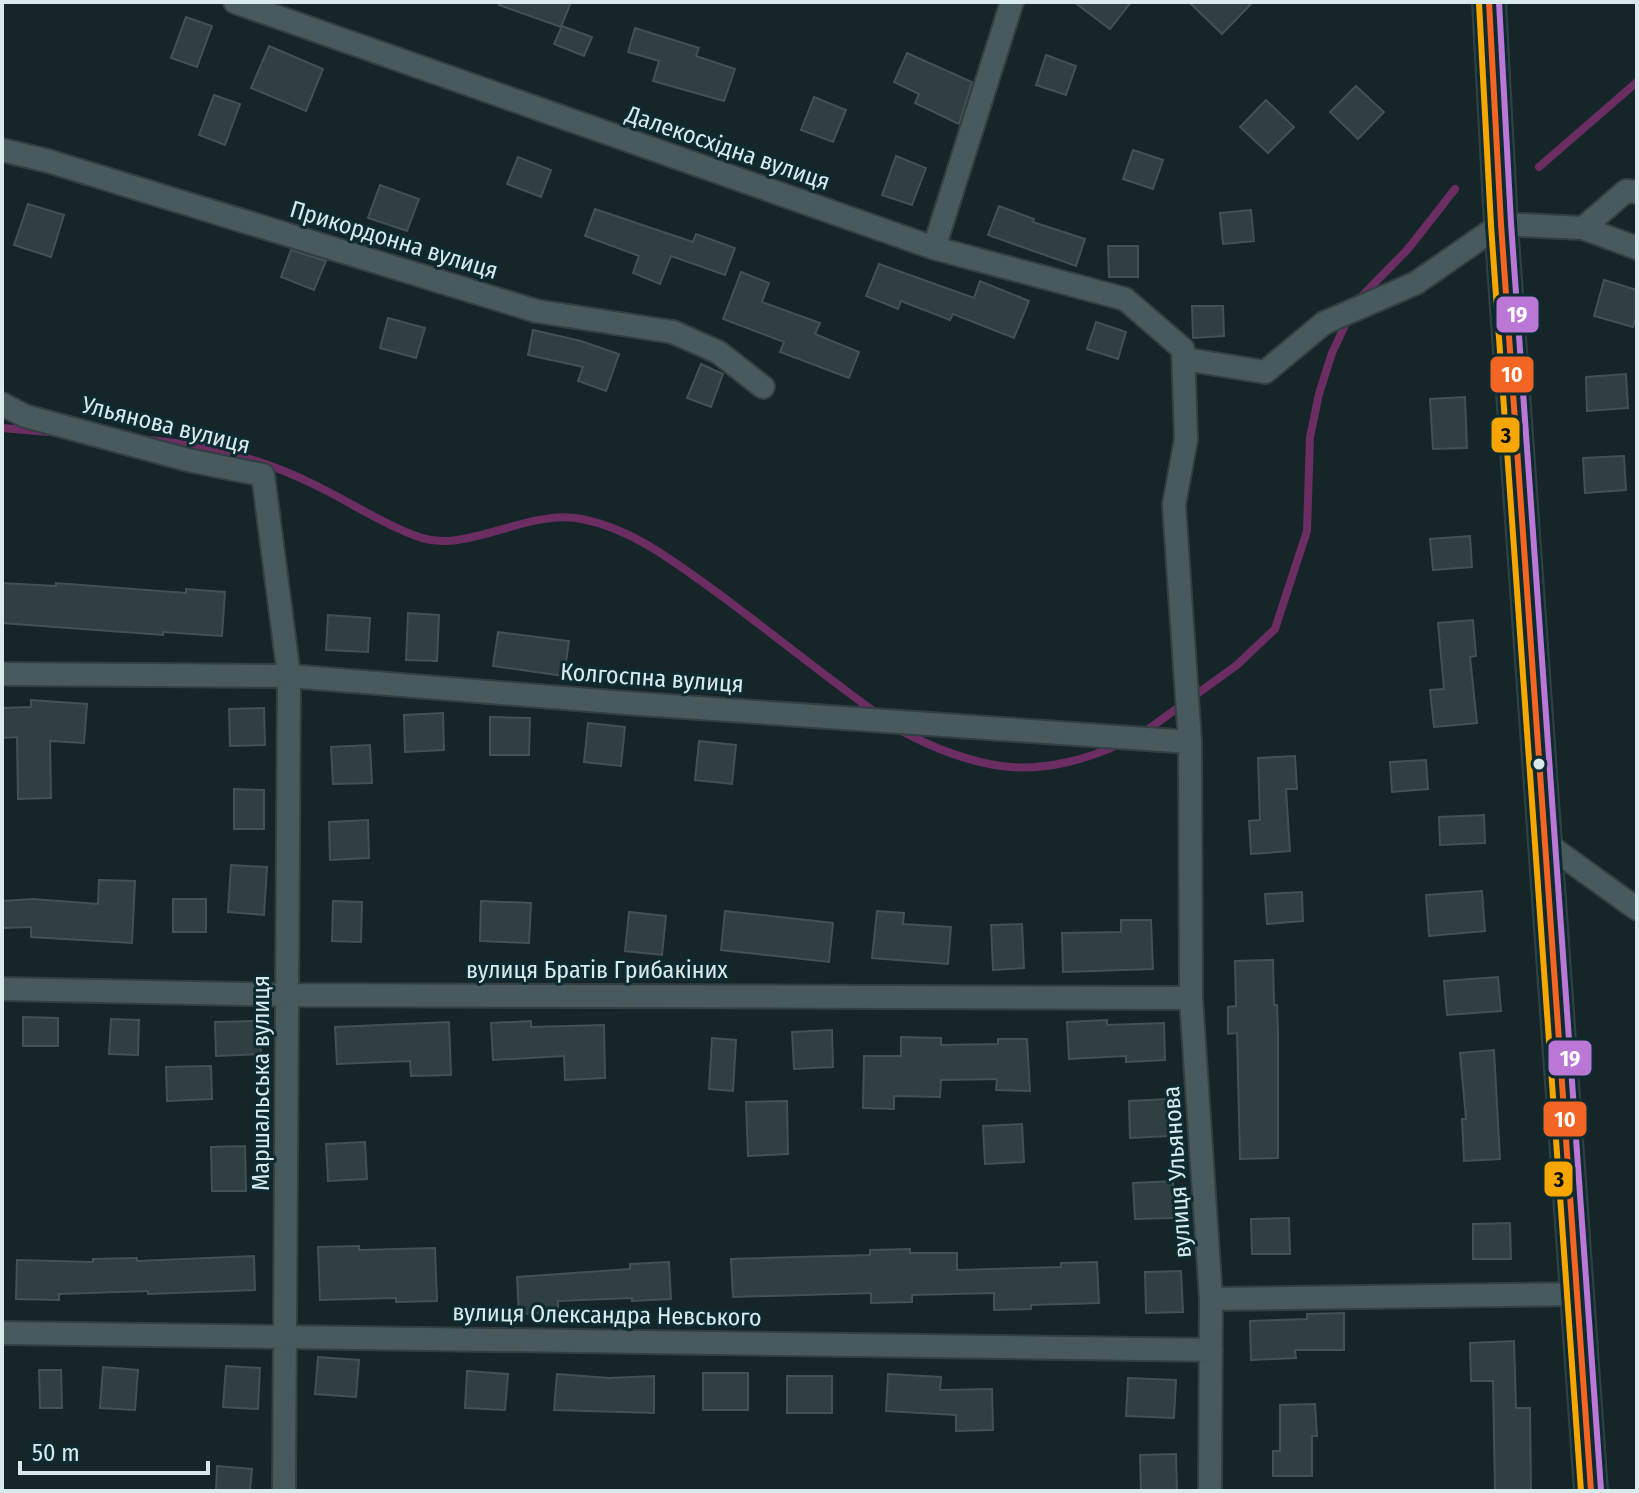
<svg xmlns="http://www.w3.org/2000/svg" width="1639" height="1493" font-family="'Fira Sans Condensed',sans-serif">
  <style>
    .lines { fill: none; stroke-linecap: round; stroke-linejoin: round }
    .stream { stroke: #6c2d63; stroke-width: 8 }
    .building { fill: #2f3f42; stroke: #445153; stroke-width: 2 }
    .street-casing { stroke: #324042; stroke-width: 26 }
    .secondary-casing { stroke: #324042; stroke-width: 36 }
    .street { stroke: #485a5d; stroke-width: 22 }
    .secondary { stroke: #455b5e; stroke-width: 32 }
    .bus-1-casing { stroke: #0d2b30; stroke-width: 12 }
    .bus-2-casing { stroke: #0d2b30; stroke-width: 12 }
    .bus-3-casing { stroke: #0d2b30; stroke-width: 12 }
    .bus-1 { stroke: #f26522; stroke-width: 6 }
    .bus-2 { stroke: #f7a600; stroke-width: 6 }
    .bus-3 { stroke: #ba77d6; stroke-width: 6 }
    .bus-dot { fill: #d9eaed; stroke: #0d2b30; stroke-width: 3 }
    .labels { text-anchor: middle; stroke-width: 6; stroke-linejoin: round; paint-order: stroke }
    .street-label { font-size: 24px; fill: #d9eaed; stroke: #0d2b30 }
    .line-badge { stroke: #0d2b30; stroke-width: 3 }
    .badge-label { font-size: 22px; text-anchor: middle; font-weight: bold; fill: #fff }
    .pale-badge-label { font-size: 22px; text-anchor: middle; font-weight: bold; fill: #111 }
  </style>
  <rect width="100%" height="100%" fill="#152528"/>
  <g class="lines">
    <!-- stream -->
    <path class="stream" d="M1539 167 1637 82
      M1358 300 1408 249 1455 189
      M2 428 48 432
      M150 440C207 445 261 458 313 484 347 500 380 523 416 536 467 556 525 508 582 519 634 529 677 564 719 594 773 634 825 676 879 715
      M900 730C930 747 976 765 1011 767 1047 770 1088 759 1120 744
      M1143 733 1237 665 1275 629 1307 531 1310 437 1319 394 1332 353 1348 319"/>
  </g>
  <!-- building -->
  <path class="building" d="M499 2H571L561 27 499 5Z
    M1074 2H1131L1110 29Z
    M1189 2H1253L1222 34Z
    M186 17 212 26 197 67 171 58Z
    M562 26 592 37 584 56 554 44Z
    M635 28 699 48 696 56 735 69 724 101 653 81 659 61 628 52Z
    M269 46 323 69 306 111 251 88Z
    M907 53 972 82 959 124 915 103 919 94 894 82Z
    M1046 55 1076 66 1066 95 1036 85Z
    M1356 86 1384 112 1358 139 1330 112Z
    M214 95 240 104 225 145 199 135Z
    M814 97 846 110 833 142 801 130Z
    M1266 100 1294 127 1268 153 1240 127Z
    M1133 150 1163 160 1153 189 1123 179Z
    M896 156 926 168 912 205 882 195Z
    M518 157 551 170 541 197 507 184Z
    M380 185 419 199 407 231 368 218Z
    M28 204 64 215 51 257 14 245Z
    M999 206 1034 219 1033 222 1085 239 1076 266 988 235Z
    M595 209 693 242 696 234 735 248 725 275 671 256 660 284 633 273 639 256 585 236Z
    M1251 210 1254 241 1223 244 1220 213Z
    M1108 246H1138V277H1109Z
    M291 250 326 261 314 290 281 277Z
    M879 264 974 298 980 281 1029 301 1014 338 953 314 950 320 901 301 898 309 866 296Z
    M741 272 769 283 762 302 820 323 815 334 859 352 849 378 780 352 784 342 723 319Z
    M1604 280 1637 290V314L1633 327 1594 316Z
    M1192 306H1223L1224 336 1193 338Z
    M388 318 425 328 416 358 380 348Z
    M1096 322 1126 332 1118 359 1087 349Z
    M533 330 581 341 619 354 606 391 578 381 583 367 528 355Z
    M701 364 723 374 711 407 687 398Z
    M1626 374 1628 408 1587 411 1586 377Z
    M1465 397 1467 448 1433 449 1430 399Z
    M1624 456 1626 490 1585 493 1583 458Z
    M1470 536 1472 567 1433 570 1430 539Z
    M2 583 56 586V583L186 593V589L225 592 222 636 163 632V635L2 623Z
    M408 613 439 615 437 661 406 660Z
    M328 615 370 618 368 652 326 650Z
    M1473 620 1476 656 1470 657 1477 723 1434 727 1430 690 1444 689 1438 623Z
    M498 632 569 641 564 676 493 666Z
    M31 700 87 704 84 743 50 741 51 798 18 799 17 737 2 738V708L31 707Z
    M264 708 265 745 230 746 229 709Z
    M443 713 444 750 405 752 404 715Z
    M490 717 530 718 529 755H490Z
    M588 723 625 727 621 766 584 762Z
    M699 741 736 745 732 784 695 780Z
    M370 745 372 783 333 784 331 747Z
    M1295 756 1297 789H1286L1290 851 1251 854 1249 821 1260 820 1258 758Z
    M1426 760 1428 789 1392 792 1390 762Z
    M234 789 264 790V829H234Z
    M1484 815 1485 843 1440 845 1439 817Z
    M368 820 369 858 330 860 329 822Z
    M231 865 267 867 264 915 228 912Z
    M99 880 135 881 132 943 31 937V927L2 928V901L33 899 98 904Z
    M1482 891 1485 931 1429 936 1426 895Z
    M1302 892 1303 921 1267 924 1265 894Z
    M173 899H206V932H173Z
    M333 901 362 902 361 942 332 941Z
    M481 901 531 903 529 943 480 941Z
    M725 911 833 923 829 962 721 950Z
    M877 911 904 913 903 924 951 927 948 964 872 958Z
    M629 912 666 916 662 955 625 951Z
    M1121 920H1151L1153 969 1063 972 1062 933 1121 932Z
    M1022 924 1024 968 993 970 991 925Z
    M1273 960 1274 1005H1277L1278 1032V1158L1240 1159 1237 1033 1228 1034V1007L1236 1006 1235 961Z
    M1498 977 1501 1011 1447 1015 1444 981Z
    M23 1017 58 1018V1046H23Z
    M111 1019 139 1020 138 1055 109 1054Z
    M1107 1020V1025L1164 1023 1165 1060 1126 1062V1056L1069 1059 1067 1022Z
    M260 1021 261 1054 216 1056 215 1022Z
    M531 1021V1027L604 1025 605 1078 565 1080 564 1056 493 1060 491 1023Z
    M449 1022 451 1075 411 1076 410 1061 337 1064 335 1027Z
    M832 1030 833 1067 794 1069 792 1032Z
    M901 1037 941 1038V1045L998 1044V1039H1027L1030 1091 996 1090 997 1079 941 1080 940 1097 894 1096V1109L863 1108 864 1056H901Z
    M712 1038 736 1040 733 1091 709 1089Z
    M1494 1050 1500 1159 1464 1161 1462 1119H1466L1460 1053Z
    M211 1066 212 1099 167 1101 166 1067Z
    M1168 1099 1169 1136 1130 1138 1129 1101Z
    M787 1101 788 1154 748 1156 746 1102Z
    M1022 1124 1024 1162 985 1164 983 1126Z
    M365 1142 367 1179 328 1181 326 1144Z
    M245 1146 246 1191H212L211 1147Z
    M1173 1181 1174 1218 1135 1219 1133 1183Z
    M1289 1218 1290 1254H1252L1251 1219Z
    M1510 1223 1511 1259H1473V1224Z
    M359 1246V1250L435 1248 437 1301 396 1302V1298L320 1300 318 1247Z
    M910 1249V1253H957V1270L1061 1267V1263L1097 1262 1099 1303 1031 1305V1309L994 1310V1293L912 1295V1302L871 1303V1293L733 1297 731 1259 870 1255V1250Z
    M254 1256 255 1290 148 1294V1291L59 1294V1300L16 1299 17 1260 93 1262V1259L137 1258V1261Z
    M669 1262 671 1299 632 1301V1298L558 1301V1312L519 1314 517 1277 630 1269V1264Z
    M1181 1271 1183 1312 1146 1313 1145 1272Z
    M1344 1313V1350H1295L1296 1358 1251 1360 1250 1321 1307 1319V1314Z
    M1514 1341 1516 1408H1530L1531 1491H1495L1493 1381H1471L1470 1343Z
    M318 1357 359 1360 356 1397 315 1394Z
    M226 1366 260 1368 258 1409 223 1407Z
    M103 1367 138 1370 135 1410 100 1408Z
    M39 1370H61L62 1408H40Z
    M467 1371 508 1374 505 1410 465 1408Z
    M703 1373H748V1410H703Z
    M557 1374 609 1378 654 1376V1413L554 1410Z
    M888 1374 941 1377 940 1390 992 1389 993 1430 956 1431V1415L886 1411Z
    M787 1376H832V1413H787Z
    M1128 1378 1176 1380 1174 1418 1126 1416Z
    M1315 1404 1317 1436H1312V1476H1273V1451H1280V1405Z
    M1176 1454 1177 1491H1141L1140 1455Z
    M217 1466 252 1469 250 1491H216Z"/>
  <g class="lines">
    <defs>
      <path id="street" d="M235 2 934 248 1125 299 1183 349 1186 439 1174 505 1190 742
        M2 150 48 161 536 311 673 332 718 352 763 387
        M1583 228 1637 248
        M934 248 1012 2
        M1184 359 1265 372 1324 323 1416 283 1501 224 1583 228 1626 191 1637 192
        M2 404 25 416 188 460 263 475 289 676 284 1491
        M2 674 289 676 626 703 1190 742 1191 998 1211 1299 1210 1491
        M1544 842 1637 909
        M2 989 287 995 1191 998
        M1211 1299 1578 1294
        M2 1333 1211 1350"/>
      <path id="secondary" d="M1489 2 1501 224 1591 1491"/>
    </defs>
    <!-- street casing -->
    <use href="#street" class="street-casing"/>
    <!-- secondary casing -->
    <use href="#secondary" class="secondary-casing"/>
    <!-- street -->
    <use href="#street" class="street"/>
    <!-- secondary -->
    <use href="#secondary" class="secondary"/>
    <defs>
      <path id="bus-1" d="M1489 2 1501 224 1591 1491"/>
      <path id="bus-2" d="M1479 3 1491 225 1581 1491"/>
      <path id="bus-3" d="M1499 2 1511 223 1601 1490"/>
    </defs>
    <!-- bus-1 casing -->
    <use href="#bus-1" class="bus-1-casing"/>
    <!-- bus-2 casing -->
    <use href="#bus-2" class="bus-2-casing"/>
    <!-- bus-3 casing -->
    <use href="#bus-3" class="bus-3-casing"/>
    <!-- bus-1 -->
    <use href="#bus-1" class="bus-1"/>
    <!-- bus-2 -->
    <use href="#bus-2" class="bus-2"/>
    <!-- bus-3 -->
    <use href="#bus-3" class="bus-3"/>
  </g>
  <!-- markers -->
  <circle class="bus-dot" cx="1539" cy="764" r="7"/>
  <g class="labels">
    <!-- street labels -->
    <g class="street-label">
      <text transform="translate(728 148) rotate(19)" y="8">Далекосхідна вулиця</text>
      <text transform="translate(394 240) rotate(17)" y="8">Прикордонна вулиця</text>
      <text transform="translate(166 425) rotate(14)" y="8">Ульянова вулиця</text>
      <text transform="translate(652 678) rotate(4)" y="8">Колгоспна вулиця</text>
      <text x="597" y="978">вулиця Братів Грибакіних</text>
      <text transform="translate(261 1083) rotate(-90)" y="8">Маршальська вулиця</text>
      <text transform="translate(1177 1172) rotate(-94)" y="8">вулиця Ульянова</text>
      <text transform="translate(607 1315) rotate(1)" y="8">вулиця Олександра Невського</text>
    </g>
  </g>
  <g class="line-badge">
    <rect x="1495" y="295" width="45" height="39" rx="8" fill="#ba77d6"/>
    <rect x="1489" y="355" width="46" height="39" rx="8" fill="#f26522"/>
    <rect x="1490" y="416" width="31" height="38" rx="8" fill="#f7a600"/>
    <rect x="1547" y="1039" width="46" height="38" rx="8" fill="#ba77d6"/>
    <rect x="1542" y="1100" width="46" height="38" rx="8" fill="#f26522"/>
    <rect x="1543" y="1160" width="31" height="38" rx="8" fill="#f7a600"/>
  </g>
  <g class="badge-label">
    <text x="1517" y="322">19</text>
    <text x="1512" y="382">10</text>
    <text x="1570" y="1066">19</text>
    <text x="1565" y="1127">10</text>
  </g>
  <g class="pale-badge-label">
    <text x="1506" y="443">3</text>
    <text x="1559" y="1187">3</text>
  </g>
  <!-- border -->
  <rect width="1639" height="1493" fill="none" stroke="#d9eaed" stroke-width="8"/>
  <!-- scale -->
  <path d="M20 1461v12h188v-12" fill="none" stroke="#d9eaed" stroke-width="4"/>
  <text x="32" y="1461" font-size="24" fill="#d9eaed" stroke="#0d2b30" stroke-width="6" paint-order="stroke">50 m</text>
</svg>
